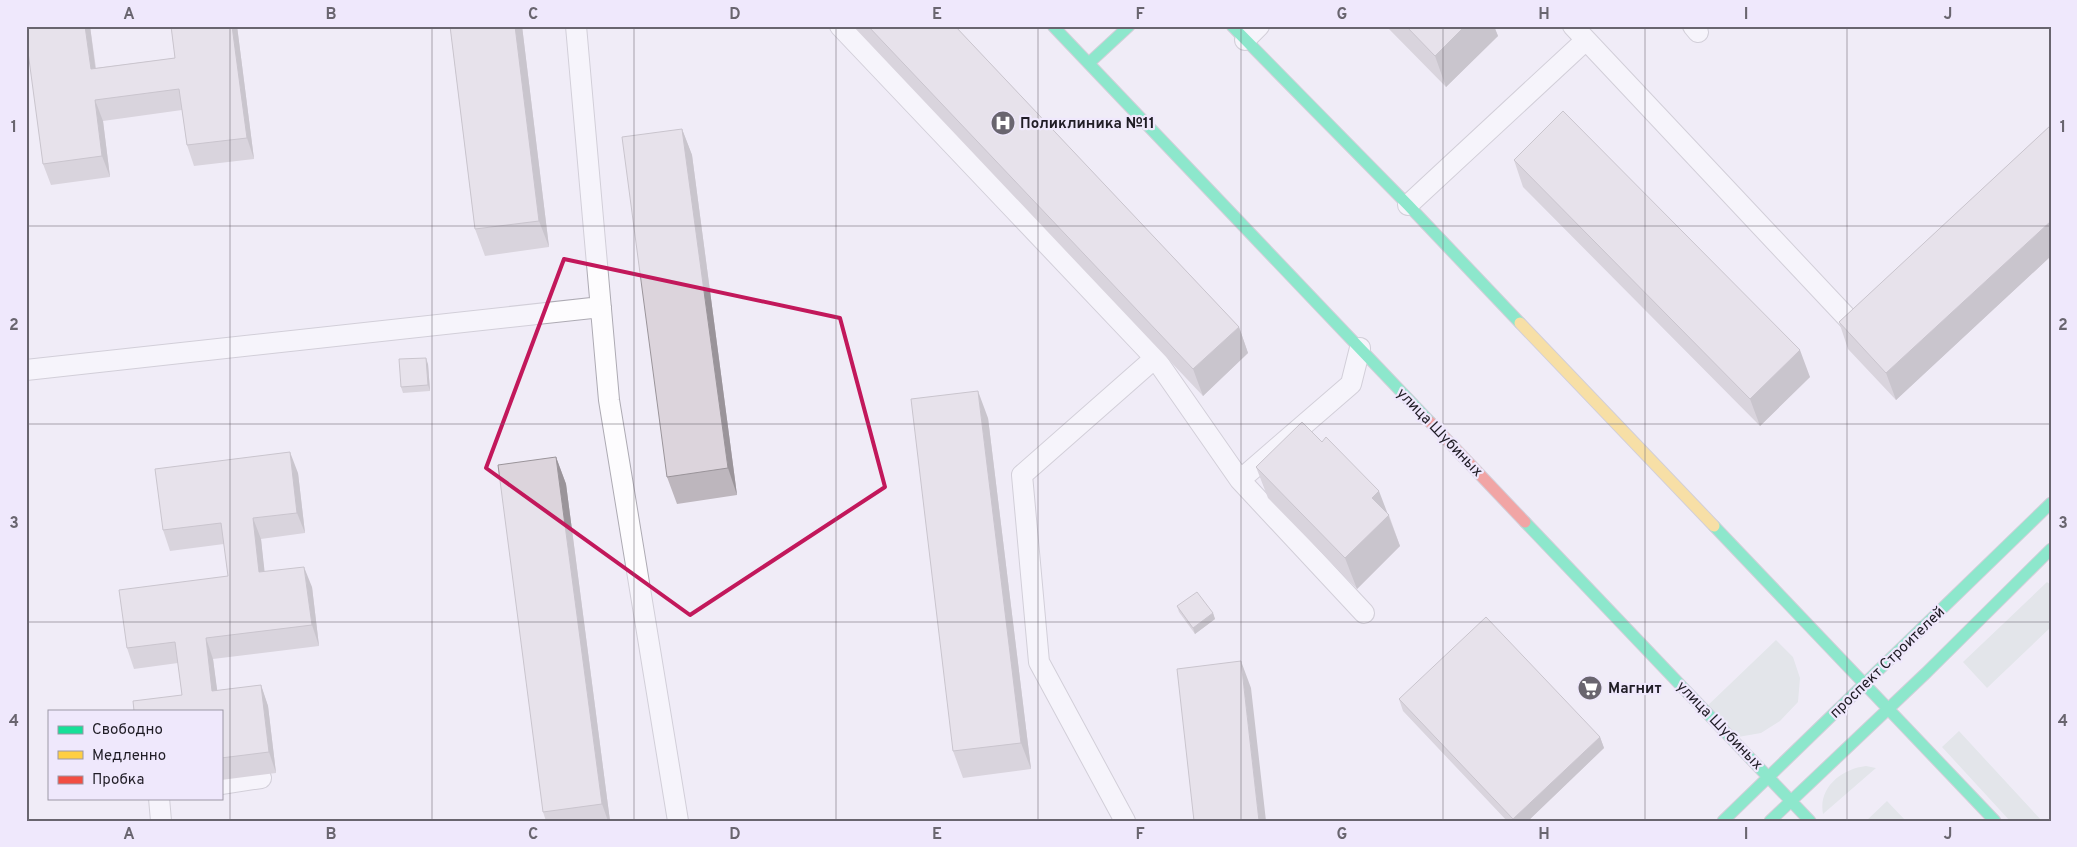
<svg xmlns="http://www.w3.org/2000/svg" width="2077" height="847" font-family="Overpass,sans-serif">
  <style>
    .green { fill: #d2dcd9 }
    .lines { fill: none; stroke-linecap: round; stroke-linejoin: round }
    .lane-casing { stroke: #adaab3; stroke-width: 22 }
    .fast-casing { stroke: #adaab3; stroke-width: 13 }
    .slow-casing { stroke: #adaab3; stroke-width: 13 }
    .jam-casing { stroke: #adaab3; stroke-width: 13 }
    .lane { stroke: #fdfcfe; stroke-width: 20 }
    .fast { stroke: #16e098; stroke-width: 11 }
    .slow { stroke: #ffcf43; stroke-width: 11 }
    .jam { stroke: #f24e42; stroke-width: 11 }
    .wall { fill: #bdb6bd }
    .shaded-wall { fill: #9a949a }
    .building { fill: #dcd4dc; stroke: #9a949a }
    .marked { fill: none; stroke: #c2185b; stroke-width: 4; stroke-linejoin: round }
    .grid { fill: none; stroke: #69656f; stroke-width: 1; stroke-opacity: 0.55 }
    .labels { text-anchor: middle; stroke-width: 4.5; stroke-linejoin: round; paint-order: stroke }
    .poi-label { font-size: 15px; font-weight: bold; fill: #201d26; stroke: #efe8fc; text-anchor: start }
    .street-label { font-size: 15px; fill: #201d26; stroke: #efe8fc }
    .neatline { fill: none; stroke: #69656f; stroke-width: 2 }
    .grid-label { font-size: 16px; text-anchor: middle; font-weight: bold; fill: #69656f }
  </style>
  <rect width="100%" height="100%" fill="#f0ecf7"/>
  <!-- green -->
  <path class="green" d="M2047 582 2051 585V627L1987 688 1963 662Z
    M1776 640 1793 657 1800 678 1798 702 1780 721 1761 733 1738 737 1704 709Z
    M1959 731 2042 821H2010L1942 747Z
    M1866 766 1876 768 1823 814C1818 788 1841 769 1866 766Z
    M1887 801 1906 821H1866Z"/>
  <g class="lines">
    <defs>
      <path id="lane" d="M576 26 609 400 678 821
        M840 26 1155 358 1240 480 1364 613
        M1573 26 1853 324 1867 313
        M1693 26 1698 32
        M1245 40 1259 26
        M1408 205 1586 40
        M26 370 601 307
        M1240 480 1351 384 1360 348
        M221 784 261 778
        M159 798 161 821
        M1125 821 1039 662 1022 475 1155 358"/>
      <path id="fast" d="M1053 26 1430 422
        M1232 26 1408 205 1520 323
        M1089 63 1129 26
        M1525 522 1810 821
        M1714 526 1995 821
        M1723 821 2051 503
        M1770 821 1926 673 2051 549"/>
      <path id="slow" d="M1520 323 1714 526"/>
      <path id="jam" d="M1430 422 1525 522"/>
    </defs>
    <!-- lane casing -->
    <use href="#lane" class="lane-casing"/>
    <!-- fast casing -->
    <use href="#fast" class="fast-casing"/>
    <!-- slow casing -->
    <use href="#slow" class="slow-casing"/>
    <!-- jam casing -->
    <use href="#jam" class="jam-casing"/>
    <!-- lane -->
    <use href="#lane" class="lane"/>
    <!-- fast -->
    <use href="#fast" class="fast"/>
    <!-- slow -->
    <use href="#slow" class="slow"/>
    <!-- jam -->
    <use href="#jam" class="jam"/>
  </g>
  <!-- wall -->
  <path class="wall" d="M26 26H90L96 68 175 58 171 26H237L254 159 194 166 187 145 182 110 103 121 110 177 51 185 43 164Z
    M450 26H522L549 247 485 256 475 229Z
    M853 26H955L1239 327 1248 353 1203 396Z
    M1386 26H1494L1498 36 1446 87Z
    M2051 125V256L1896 400 1848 349 1839 322Z
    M682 129 692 155 737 495 677 504 667 477Z
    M1514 160 1810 377 1760 426 1523 187Z
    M428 364 430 391 403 393 401 387Z
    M988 418 1031 769 963 778 953 751Z
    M556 457 566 484 610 821H546L543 812Z
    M1256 467 1387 513 1389 515 1400 546 1357 589 1268 498Z
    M298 473 305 533 261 539 264 571 312 587 319 646 213 659 217 691 261 685 268 706 276 773 221 780V711L182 695 178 663 134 669 127 648 228 576 224 544 170 551 163 530Z
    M1177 606 1213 613 1215 619 1195 634 1179 612Z
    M1399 699 1600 737 1604 748 1528 821H1507L1403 711Z"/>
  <!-- shaded-wall -->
  <path class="shaded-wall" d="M85 26H90L98 90 91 69Z
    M232 26H237L254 159 247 138Z
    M515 26H522L549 247 539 221Z
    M1465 26H1494L1498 36 1446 87 1435 56Z
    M95 100 103 121 110 177 102 156Z
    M682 129 692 155 737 495 728 468Z
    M2051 221V256L1896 400 1886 373Z
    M1239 327 1248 353 1203 396 1193 369Z
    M1800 350 1810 377 1760 426 1750 399Z
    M426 358 428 364 430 391 428 385Z
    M978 391 988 418 1031 769 1021 743Z
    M290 452 298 473 305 533 297 513Z
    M556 457 566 484 610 821H608L602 804Z
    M1379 491 1400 546 1357 589 1345 558 1372 498Z
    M253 518 261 539 267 593 259 572Z
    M304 567 312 587 319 646 312 625Z
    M1213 613 1215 619 1195 634 1193 628Z
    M206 638 213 659 220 711 212 691Z
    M1241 661 1251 688 1266 821H1259Z
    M261 685 268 706 276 773 269 752Z
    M1600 737 1604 748 1528 821H1513V819Z"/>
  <!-- building -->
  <path class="building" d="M26 26H85L91 69 175 58 171 26H232L247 138 187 145 179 89 95 100 102 156 43 164 26 37Z
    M450 26H515L539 221 475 229Z
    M868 26H955L1239 327 1193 369Z
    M1406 26H1465L1435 56Z
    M1563 111 1800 350 1750 399 1514 160Z
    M2051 125V221L1886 373 1839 322Z
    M682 129 728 468 667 477 622 137Z
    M426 358 428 385 401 387 399 359Z
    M978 391 1021 743 953 751 911 399Z
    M1302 422 1322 442 1326 437 1379 491 1372 498 1389 515 1345 558 1256 467Z
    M290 452 297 513 253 518 259 572 304 567 312 625 206 638 212 691 261 685 269 752 221 758V711H134L133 701 182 695 175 642 127 648 119 590 228 576 221 523 163 530 155 469Z
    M556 457 602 804 543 812 498 465Z
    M1197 592 1213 613 1193 628 1177 606Z
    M1486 617 1600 737 1513 819 1399 699Z
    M1241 661 1259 821H1194L1177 669Z"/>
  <!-- marked area -->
  <path d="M0 0H2077V847H0ZM564 259 840 318 885 487 690 615 486 468Z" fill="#f0ecf7" fill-opacity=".55" fill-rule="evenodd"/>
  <path class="marked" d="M564 259 840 318 885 487 690 615 486 468Z"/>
  <!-- grid -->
  <path class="grid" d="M230 26V821M432 26V821M634 26V821M836 26V821M1038 26V821M1241 26V821M1443 26V821M1645 26V821M1847 26V821M26 226H2051M26 424H2051M26 622H2051"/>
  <!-- icons -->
  <defs>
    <symbol id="hospital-disc" viewBox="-11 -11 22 22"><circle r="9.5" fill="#69656f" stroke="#efe8fc"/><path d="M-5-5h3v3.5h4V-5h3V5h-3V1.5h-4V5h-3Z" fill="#fff"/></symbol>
    <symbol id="supermarket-disc" viewBox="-11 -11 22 22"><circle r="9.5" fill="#69656f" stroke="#efe8fc"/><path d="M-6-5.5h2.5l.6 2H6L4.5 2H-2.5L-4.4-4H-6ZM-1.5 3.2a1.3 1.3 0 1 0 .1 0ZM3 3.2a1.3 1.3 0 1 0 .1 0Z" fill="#fff"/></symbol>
  </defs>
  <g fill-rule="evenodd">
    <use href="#hospital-disc" x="989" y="109" width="28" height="28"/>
    <use href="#supermarket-disc" x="1576" y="674" width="28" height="28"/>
  </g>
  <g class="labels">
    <!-- poi labels -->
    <g class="poi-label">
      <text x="1020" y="128">Поликлиника №11</text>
      <text x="1608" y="693">Магнит</text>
    </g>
    <!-- street labels -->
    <g class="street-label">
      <text transform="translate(1440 432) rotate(46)" y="5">улица Шубиных</text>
      <text transform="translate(1887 662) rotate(-44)" y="5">проспект Строителей</text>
      <text transform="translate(1720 725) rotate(46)" y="5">улица Шубиных</text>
    </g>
  </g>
  <!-- border -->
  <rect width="2077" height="847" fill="none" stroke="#efe8fc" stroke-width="55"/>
  <!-- legend -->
  <rect x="48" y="710" width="175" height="90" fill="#efe8fc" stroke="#9c97a6"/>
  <rect x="58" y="726" width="25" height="8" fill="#16e098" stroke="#9c97a6"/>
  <text x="92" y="734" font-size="15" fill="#201d26">Свободно</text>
  <rect x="58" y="751" width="25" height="8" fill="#ffcf43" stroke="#9c97a6"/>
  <text x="92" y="760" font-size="15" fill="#201d26">Медленно</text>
  <rect x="58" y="776" width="25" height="8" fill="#f24e42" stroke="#9c97a6"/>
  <text x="92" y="784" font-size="15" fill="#201d26">Пробка</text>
  <rect x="28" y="28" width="2022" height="792" class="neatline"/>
  <g class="grid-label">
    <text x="129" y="19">A</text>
    <text x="331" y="19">B</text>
    <text x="533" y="19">C</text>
    <text x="735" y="19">D</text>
    <text x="937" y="19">E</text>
    <text x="1140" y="19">F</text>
    <text x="1342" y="19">G</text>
    <text x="1544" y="19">H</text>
    <text x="1746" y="19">I</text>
    <text x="1948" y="19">J</text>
    <text x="14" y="132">1</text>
    <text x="2063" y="132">1</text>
    <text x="14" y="330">2</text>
    <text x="2063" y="330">2</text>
    <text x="14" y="528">3</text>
    <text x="2063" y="528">3</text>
    <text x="14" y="726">4</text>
    <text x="2063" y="726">4</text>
    <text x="129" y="839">A</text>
    <text x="331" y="839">B</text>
    <text x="533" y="839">C</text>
    <text x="735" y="839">D</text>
    <text x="937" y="839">E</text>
    <text x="1140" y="839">F</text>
    <text x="1342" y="839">G</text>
    <text x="1544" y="839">H</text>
    <text x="1746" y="839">I</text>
    <text x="1948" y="839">J</text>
  </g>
</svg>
